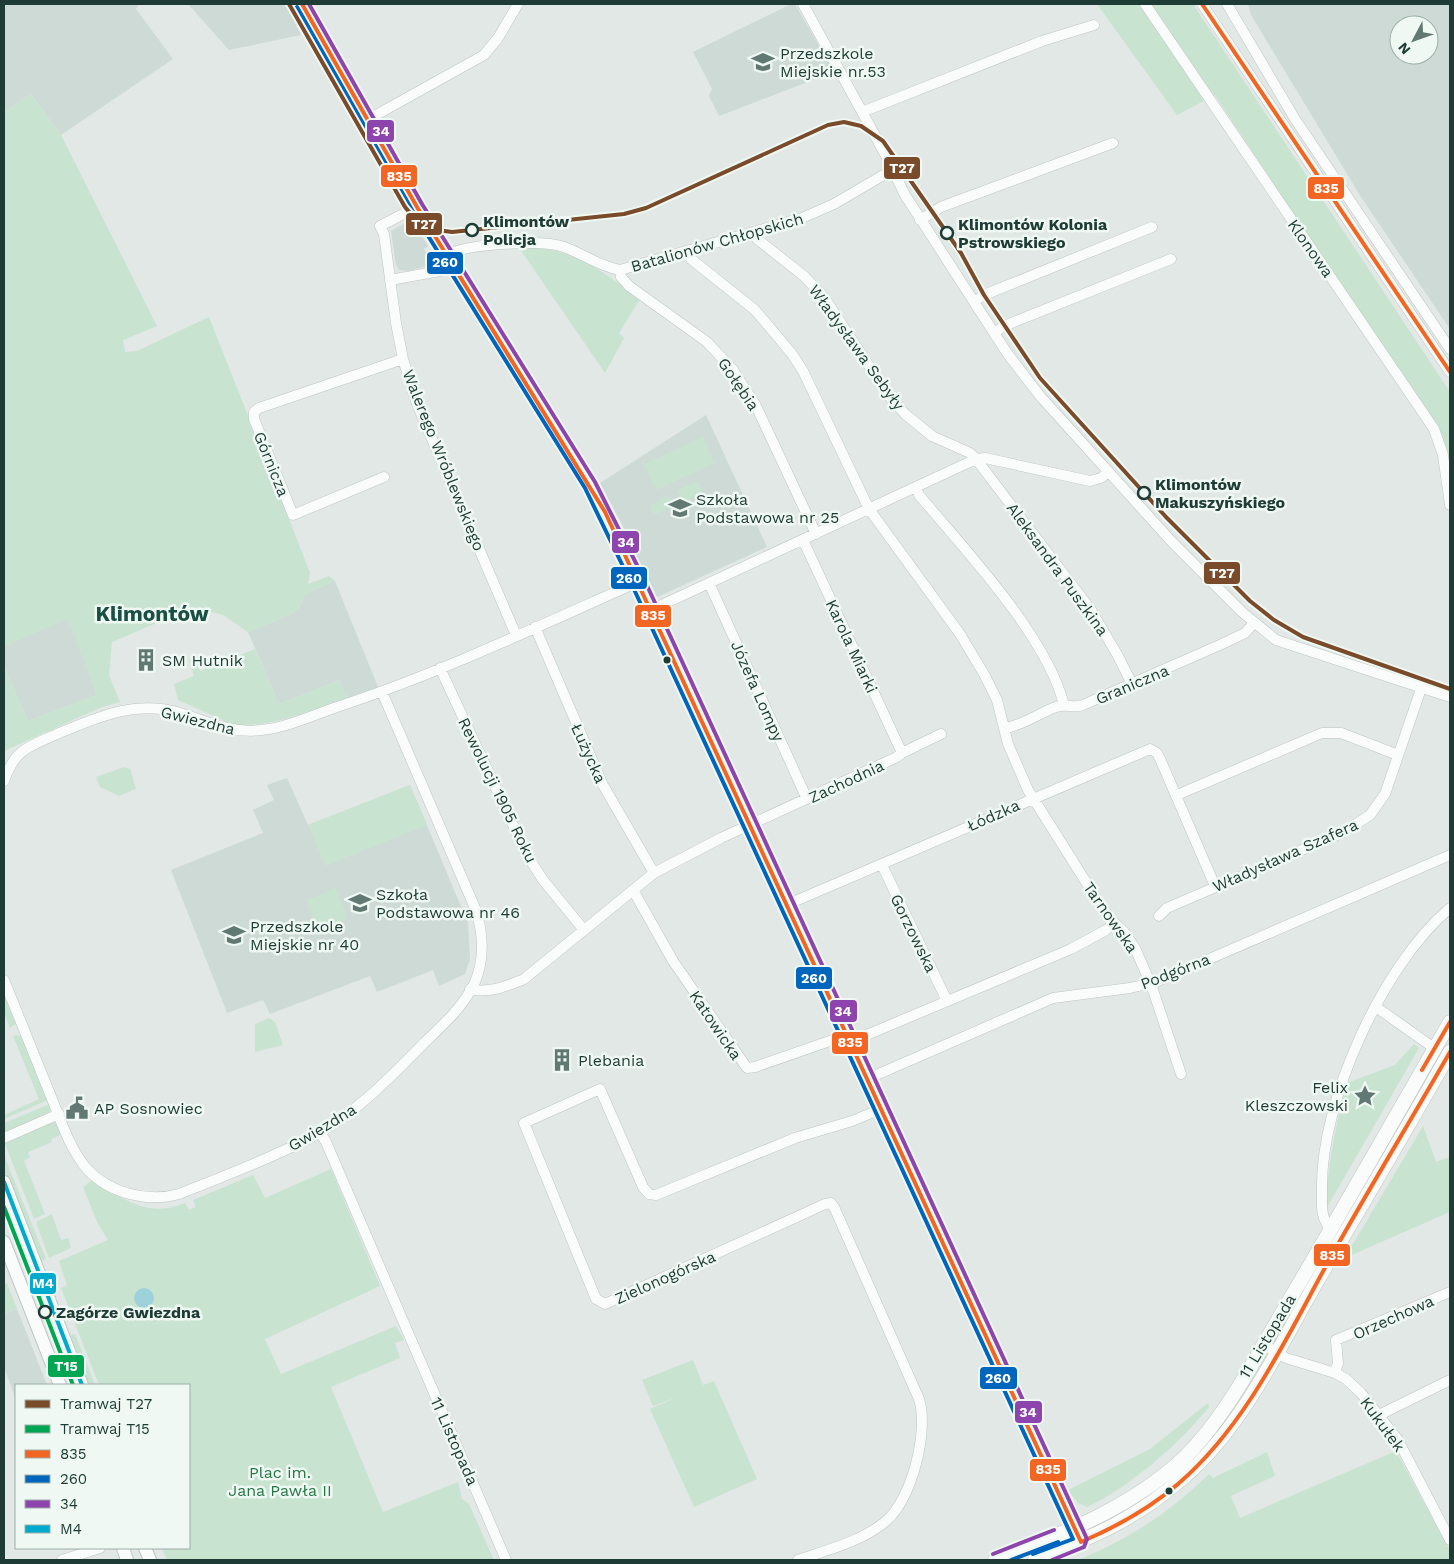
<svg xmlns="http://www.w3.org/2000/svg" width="1454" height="1564" font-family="'Work Sans',sans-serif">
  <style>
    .built { fill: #cedad5; fill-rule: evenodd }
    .green { fill: #c9e3d1 }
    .water { fill: #9dd2da }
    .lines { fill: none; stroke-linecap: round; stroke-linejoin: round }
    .minor-casing { stroke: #bec5c2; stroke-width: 11 }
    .tertiary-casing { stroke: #bec5c2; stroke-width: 14 }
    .secondary-casing { stroke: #bdc6c2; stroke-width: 15 }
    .minor { stroke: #fafcfb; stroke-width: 10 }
    .tertiary { stroke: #fafcfb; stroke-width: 12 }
    .secondary { stroke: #fafcfb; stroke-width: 14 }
    .bus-1-casing { stroke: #eff8f3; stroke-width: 8 }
    .bus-2-casing { stroke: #eff8f3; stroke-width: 8 }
    .bus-3-casing { stroke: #eff8f3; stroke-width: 8 }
    .bus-4-casing { stroke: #eff8f3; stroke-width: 8 }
    .bus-1 { stroke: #f26522; stroke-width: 4 }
    .bus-2 { stroke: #0065bd; stroke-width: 4 }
    .bus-3 { stroke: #8e44ad; stroke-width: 4 }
    .bus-4 { stroke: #00a9ce; stroke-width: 4 }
    .tram-1-casing { stroke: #eff8f3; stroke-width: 8 }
    .tram-2-casing { stroke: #eff8f3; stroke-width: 8 }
    .tram-1 { stroke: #7a4b2a; stroke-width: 4 }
    .tram-2 { stroke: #00a651; stroke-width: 4 }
    .stop-dot { fill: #eff8f3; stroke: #1e3c35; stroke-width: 2.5 }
    .bus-dot { fill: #1e3c35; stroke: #eff8f3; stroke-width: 2 }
    .labels { text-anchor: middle; stroke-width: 5; stroke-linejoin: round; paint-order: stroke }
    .poi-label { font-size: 16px; fill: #1e3c35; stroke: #eff8f3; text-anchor: start }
    .stop-label { font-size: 16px; font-weight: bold; fill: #1e3c35; stroke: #eff8f3; text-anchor: start }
    .street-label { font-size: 16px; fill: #1e3c35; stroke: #eff8f3 }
    .park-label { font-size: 16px; fill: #257746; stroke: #eff8f3 }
    .district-label { font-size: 21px; font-weight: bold; fill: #195043; stroke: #eff8f3 }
    .line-badge { stroke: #eff8f3; stroke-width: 2 }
    .badge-label { font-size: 14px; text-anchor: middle; font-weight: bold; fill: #fff }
  </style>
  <rect width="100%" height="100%" fill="#e1e8e5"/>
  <!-- built -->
  <path class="built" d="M4 4H139L136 9 173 59 61 135 31 94 4 112Z
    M188 4H286L301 35 229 50Z
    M791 4H795L834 72 719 116 709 96 712 89 693 52Z
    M1248 4H1450V329L1361 197 1251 15ZM1399 25H1429V55H1399Z
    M412 219 428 246 424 249 433 264 409 271 399 270 396 265 391 231Z
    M706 415 767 547 655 598 626 532 600 483Z
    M335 581 378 687 347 698 340 680 279 704 248 632 292 614 299 608 305 594Z
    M68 618 97 695 28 721 4 666V646Z
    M287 778 308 825 410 785 468 923 470 959 465 974 439 986 433 970 377 992 370 976 270 1014 263 1000 227 1013 171 870 263 833 253 810 274 800 267 785Z
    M17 1309 47 1385H16V1400L4 1367V1314Z"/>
  <!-- green -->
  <path class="green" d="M1097 4H1193L1450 392V469L1448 452 1438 426 1308 237 1215 95 1177 115Z
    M31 94 61 135 157 326 123 340 125 352 137 351 209 317 291 524 310 573 308 584 329 576 335 581 305 594 299 608 292 614 248 632 223 615 194 607 112 642 109 675 120 702 102 707 4 751V666L28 721 97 695 68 619 4 646V112Z
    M526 247C576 249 601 271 640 299L619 333 624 338 605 373 520 249Z
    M703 437 715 463 656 490 644 464Z
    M698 481 703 492 682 502 677 490Z
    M669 496 673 506 654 515 650 505Z
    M255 649 279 704 340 680 347 698C306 712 266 731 222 723L223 720 178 700 174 684 194 676 189 660 194 658 200 671Z
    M124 767 130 769 136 789 119 796 100 787 96 777Z
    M410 785 427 825 325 866 308 825Z
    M336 888 348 919 318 930 306 900Z
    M4 993 16 1024 10 1028 4 1012Z
    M269 1018 275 1022 283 1045 255 1052V1024Z
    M17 1035 22 1037 48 1100 4 1119V1115L39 1099 13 1036Z
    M1414 1044 1419 1048 1325 1211C1328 1165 1335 1127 1347 1083L1395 1065Z
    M1428 1070 1433 1073 1276 1343 1271 1341Z
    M50 1104V1111L45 1115 4 1133V1123Z
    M48 1123H55L62 1134 51 1139 52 1142 28 1152 30 1157 24 1161 45 1214 34 1219 4 1141Z
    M1423 1126 1436 1162 1450 1157V1212L1340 1260 1353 1244Z
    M4 1155 46 1259 39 1262 4 1170Z
    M331 1169 380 1286 265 1339 281 1374 396 1326 404 1340 395 1343 400 1358 331 1387 383 1512 458 1482 462 1499 469 1504 494 1560H167L162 1548H189V1385H99L61 1288 67 1285 59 1261 108 1240 98 1224 83 1187 91 1181C124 1198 147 1219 185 1203L189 1210 196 1207 193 1200 253 1175 265 1198Z
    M52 1214 61 1240 68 1238 71 1248 49 1258 36 1222Z
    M7 1283 17 1309 4 1314V1284Z
    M75 1334 95 1385H87L71 1335Z
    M693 1360 703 1385 714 1381 757 1479 694 1507 650 1409 677 1397 653 1406 642 1380Z
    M1208 1403 1209 1407C1179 1444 1130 1487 1087 1507L1078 1503 1068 1490 1150 1449Z
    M1396 1451 1450 1551V1560H1078C1129 1539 1169 1513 1209 1474L1213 1478 1267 1452 1275 1476 1231 1496 1240 1518Z"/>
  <!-- water -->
  <path class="water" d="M134 1298a10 10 0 1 1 20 0a10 10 0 1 1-20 0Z"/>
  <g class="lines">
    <defs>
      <path id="minor" d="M803 4 884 152 905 195 1007 353 1040 396 1172 542 1242 612 1276 640 1450 697
        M1145 4 1434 429 1443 455 1450 505
        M1202 4 1450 372
        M1227 4 1295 119 1450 349
        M862 112 1042 41 1094 25
        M367 120 484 55 498 38 518 4
        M417 207 380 226 384 234 396 323 403 359 417 404 516 635
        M920 220 941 207 1113 143
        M755 233 757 239 804 276 824 297 888 395 905 414 932 436 970 453 976 459 985 458 1090 481 1101 478 1108 472
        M688 251 691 259 755 310 792 354 803 371 869 509 960 634 984 674 997 700 1008 744 1028 790 1108 917 1124 932 1135 948 1152 987 1181 1074
        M447 255C466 244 543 239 564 247 583 254 599 266 620 270L802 218 834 204 892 170
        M620 270 621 277 629 286 707 342 733 370 756 406 816 534
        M390 280 440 271 453 265
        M974 302 984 295 1152 227
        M994 333 1004 326 1171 259
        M384 477 293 515 254 419V412L259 408 403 359
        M916 487 919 495C965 550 1047 636 1064 705
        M803 540 902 753
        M709 583 807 799
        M651 610 976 459 1091 610 1118 656 1132 684
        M535 627 603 785 654 873
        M440 668 527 855 543 880 584 930
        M1005 728C1024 725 1039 713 1056 707 1066 703 1073 709 1083 705L1222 644 1245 633 1254 623
        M4 781C15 749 28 747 57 734 96 718 133 700 177 712 206 721 230 734 261 730 286 728 313 715 337 707 440 673 539 626 638 582
        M1177 795 1322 733H1341L1398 755
        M882 865 947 1001
        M633 890 673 961 747 1068 755 1067 847 1035
        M786 905 1150 749 1157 753 1161 761 1215 886
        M1159 916 1167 908 1344 832 1370 815 1385 794 1421 689
        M4 980C19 1018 35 1056 50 1094 60 1118 69 1148 87 1169 109 1193 148 1203 179 1194 222 1177 267 1160 308 1139 353 1116 389 1079 424 1043 443 1025 464 1006 475 982 485 958 483 931 475 908L382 692
        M470 989C488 994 507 986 524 979L654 873 721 838 897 757 902 753 941 734
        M1376 1007 1434 1048
        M850 1042 1071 949 1106 930 1114 923
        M867 1079 1053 998 1130 988 1156 982 1450 855
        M320 1132 326 1142 506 1560
        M4 1138 59 1114
        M1331 1229C1320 1219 1322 1203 1322 1190 1320 1102 1383 964 1450 908
        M1263 1344 1286 1358 1335 1373 1346 1379 1361 1393 1398 1440 1450 1540
        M1335 1373 1338 1363 1336 1340 1450 1292
        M1379 1415 1450 1380
        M62 1560 100 1548
        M798 1560C827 1550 863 1541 886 1521 912 1499 929 1431 919 1399L835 1209 831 1203 825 1204 605 1304 596 1299 524 1123 600 1089 643 1187 649 1194 656 1195 795 1138 852 1121 881 1109"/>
      <path id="tertiary" d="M302 4 417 207 590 485 605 512 1078 1535
        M4 1182 82 1385
        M4 1242 60 1385
        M123 1548 127 1560
        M145 1548 150 1560"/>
      <path id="secondary" d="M995 1560C1062 1534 1129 1509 1183 1459 1225 1419 1257 1355 1286 1306 1342 1211 1396 1116 1450 1022
        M1035 1560C1093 1537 1138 1518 1185 1476 1240 1429 1277 1352 1312 1290 1358 1211 1405 1132 1450 1052"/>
    </defs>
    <!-- minor casing -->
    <use href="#minor" class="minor-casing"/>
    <!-- tertiary casing -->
    <use href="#tertiary" class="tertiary-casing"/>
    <!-- secondary casing -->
    <use href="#secondary" class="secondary-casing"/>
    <!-- minor -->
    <use href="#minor" class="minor"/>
    <!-- tertiary -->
    <use href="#tertiary" class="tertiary"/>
    <!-- secondary -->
    <use href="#secondary" class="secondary"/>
    <defs>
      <path id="bus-1" d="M302 4 417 207 605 512 1081 1542C1116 1527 1149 1509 1178 1484 1248 1424 1288 1334 1332 1255 1370 1187 1411 1120 1450 1052
        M1202 4 1450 372
        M1422 1070 1450 1022"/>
      <path id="bus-2" d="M297 7 412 210 585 488 632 585 1073 1539 1033 1554
        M1011 1560 1058 1542"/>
      <path id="bus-3" d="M309 4 422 204 595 482 644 579 1087 1539 1084 1547 1052 1560
        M993 1554 1054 1530"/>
      <path id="bus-4" d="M4 1182 82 1385"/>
    </defs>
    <!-- bus-1 casing -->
    <use href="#bus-1" class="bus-1-casing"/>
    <!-- bus-2 casing -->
    <use href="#bus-2" class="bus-2-casing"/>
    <!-- bus-3 casing -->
    <use href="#bus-3" class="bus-3-casing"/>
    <!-- bus-4 casing -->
    <use href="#bus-4" class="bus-4-casing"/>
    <!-- bus-1 -->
    <use href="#bus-1" class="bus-1"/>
    <!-- bus-2 -->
    <use href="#bus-2" class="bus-2"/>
    <!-- bus-3 -->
    <use href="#bus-3" class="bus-3"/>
    <!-- bus-4 -->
    <use href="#bus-4" class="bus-4"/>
    <defs>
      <path id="tram-1" d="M289 4 405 207C417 223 432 230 452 232L624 214 646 208 828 125 844 122 861 126 883 141 961 253 984 295 1040 378 1166 517 1250 601 1274 620 1303 637 1450 689"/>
      <path id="tram-2" d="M4 1207 73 1385"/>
    </defs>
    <!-- tram-1 casing -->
    <use href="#tram-1" class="tram-1-casing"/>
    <!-- tram-2 casing -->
    <use href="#tram-2" class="tram-2-casing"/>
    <!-- tram-1 -->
    <use href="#tram-1" class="tram-1"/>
    <!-- tram-2 -->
    <use href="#tram-2" class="tram-2"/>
  </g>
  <!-- icons -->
  <defs>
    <symbol id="school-bare" viewBox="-9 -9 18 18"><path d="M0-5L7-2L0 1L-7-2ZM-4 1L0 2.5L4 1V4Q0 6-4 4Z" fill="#627873" stroke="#eff8f3" stroke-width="2.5" paint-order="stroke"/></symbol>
    <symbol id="building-bare" viewBox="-9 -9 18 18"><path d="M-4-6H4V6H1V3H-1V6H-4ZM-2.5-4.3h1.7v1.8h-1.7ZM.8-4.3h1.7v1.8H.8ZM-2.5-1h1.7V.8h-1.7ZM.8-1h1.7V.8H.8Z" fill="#627873" stroke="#eff8f3" stroke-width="2.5" paint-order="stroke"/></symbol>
    <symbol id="sight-bare" viewBox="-9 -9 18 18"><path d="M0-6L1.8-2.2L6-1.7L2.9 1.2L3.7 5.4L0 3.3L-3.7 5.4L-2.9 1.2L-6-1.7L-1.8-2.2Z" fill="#627873" stroke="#eff8f3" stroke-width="2.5" paint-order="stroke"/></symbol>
    <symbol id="civic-bare" viewBox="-9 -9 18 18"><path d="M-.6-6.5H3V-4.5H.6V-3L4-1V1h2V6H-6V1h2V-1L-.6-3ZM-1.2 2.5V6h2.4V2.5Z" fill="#627873" stroke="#eff8f3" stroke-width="2.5" paint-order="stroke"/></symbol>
  </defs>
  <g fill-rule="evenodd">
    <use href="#school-bare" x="747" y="46" width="32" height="32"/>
    <use href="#school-bare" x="664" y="492" width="32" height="32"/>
    <use href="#building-bare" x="130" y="644" width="32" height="32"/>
    <use href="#school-bare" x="344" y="887" width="32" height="32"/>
    <use href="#school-bare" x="218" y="919" width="32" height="32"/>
    <use href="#building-bare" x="546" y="1044" width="32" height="32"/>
    <use href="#sight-bare" x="1349" y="1080" width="32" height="32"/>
    <use href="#civic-bare" x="61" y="1092" width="32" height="32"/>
  </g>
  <!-- markers -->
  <g class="stop-dot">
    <circle cx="472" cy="230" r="6"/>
    <circle cx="947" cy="233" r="6"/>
    <circle cx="1144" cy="493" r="6"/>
    <circle cx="45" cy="1312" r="6"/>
  </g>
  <g class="bus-dot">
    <circle cx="667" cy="660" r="4.5"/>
    <circle cx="1169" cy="1491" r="4.5"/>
  </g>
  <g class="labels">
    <!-- poi labels -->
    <g class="poi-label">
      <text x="780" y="59">Przedszkole<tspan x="780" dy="18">Miejskie nr.53</tspan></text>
      <text x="696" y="505">Szkoła<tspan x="696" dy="18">Podstawowa nr 25</tspan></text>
      <text x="162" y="666">SM Hutnik</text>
      <text x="376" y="900">Szkoła<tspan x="376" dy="18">Podstawowa nr 46</tspan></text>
      <text x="250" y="932">Przedszkole<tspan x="250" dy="18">Miejskie nr 40</tspan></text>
      <text x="578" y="1066">Plebania</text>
      <text x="1348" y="1093" text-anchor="end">Felix<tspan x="1348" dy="18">Kleszczowski</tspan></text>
      <text x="94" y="1114">AP Sosnowiec</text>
    </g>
    <!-- stop labels -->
    <g class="stop-label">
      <text x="483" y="227">Klimontów<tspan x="483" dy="18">Policja</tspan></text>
      <text x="958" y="230">Klimontów Kolonia<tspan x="958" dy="18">Pstrowskiego</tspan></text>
      <text x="1155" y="490">Klimontów<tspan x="1155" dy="18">Makuszyńskiego</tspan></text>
      <text x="56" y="1318">Zagórze Gwiezdna</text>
    </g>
    <!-- street labels -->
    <g class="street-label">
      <text transform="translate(717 242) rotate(-16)" y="6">Batalionów Chłopskich</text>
      <text transform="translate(1311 248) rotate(55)" y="6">Klonowa</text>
      <text transform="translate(857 347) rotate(54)" y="6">Władysława Sebyły</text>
      <text transform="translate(739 384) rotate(56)" y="6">Gołębia</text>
      <text transform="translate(444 460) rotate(68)" y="6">Walerego Wróblewskiego</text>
      <text transform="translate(272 464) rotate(68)" y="6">Górnicza</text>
      <text transform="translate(1058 569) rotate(54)" y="6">Aleksandra Puszkina</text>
      <text transform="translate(852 646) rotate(65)" y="6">Karola Miarki</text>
      <text transform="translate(1132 684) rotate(-23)" y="6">Graniczna</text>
      <text transform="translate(758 691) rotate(66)" y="6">Józefa Lompy</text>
      <text transform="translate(198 720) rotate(14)" y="6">Gwiezdna</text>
      <text transform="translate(589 753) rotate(66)" y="6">Łużycka</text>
      <text transform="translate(846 781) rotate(-25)" y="6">Zachodnia</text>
      <text transform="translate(498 790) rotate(64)" y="6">Rewolucji 1905 Roku</text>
      <text transform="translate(993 815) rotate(-24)" y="6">Łódzka</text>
      <text transform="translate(1285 855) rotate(-24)" y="6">Władysława Szafera</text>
      <text transform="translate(1111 917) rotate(55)" y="6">Tarnowska</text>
      <text transform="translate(914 933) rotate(64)" y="6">Gorzowska</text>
      <text transform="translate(1175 971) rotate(-21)" y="6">Podgórna</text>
      <text transform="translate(716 1025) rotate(56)" y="6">Katowicka</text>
      <text transform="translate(322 1127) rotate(-31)" y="6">Gwiezdna</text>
      <text transform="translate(665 1277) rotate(-24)" y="6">Zielonogórska</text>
      <text transform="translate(1393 1317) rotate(-24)" y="6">Orzechowa</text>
      <text transform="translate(1267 1336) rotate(-59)" y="6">11 Listopada</text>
      <text transform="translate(1383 1424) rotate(54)" y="6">Kukułek</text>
      <text transform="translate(455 1441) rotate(66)" y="6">11 Listopada</text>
    </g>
    <!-- park labels -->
    <g class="park-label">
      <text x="280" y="1478">Plac im.<tspan x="280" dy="18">Jana Pawła II</tspan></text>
    </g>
    <!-- district labels -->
    <g class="district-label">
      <text x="152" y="621">Klimontów</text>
    </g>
  </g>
  <g class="line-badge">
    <rect x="366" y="119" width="29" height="24" rx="5" fill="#8e44ad"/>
    <rect x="883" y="156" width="38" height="24" rx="5" fill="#7a4b2a"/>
    <rect x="380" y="164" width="38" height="24" rx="5" fill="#f26522"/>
    <rect x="1307" y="176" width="38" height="24" rx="5" fill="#f26522"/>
    <rect x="405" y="212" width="38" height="24" rx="5" fill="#7a4b2a"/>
    <rect x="426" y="251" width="38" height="24" rx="5" fill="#0065bd"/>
    <rect x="611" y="530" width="29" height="24" rx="5" fill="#8e44ad"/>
    <rect x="1203" y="561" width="38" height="24" rx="5" fill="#7a4b2a"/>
    <rect x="610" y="566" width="38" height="24" rx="5" fill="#0065bd"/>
    <rect x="634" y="604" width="38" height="24" rx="5" fill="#f26522"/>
    <rect x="795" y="966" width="38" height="24" rx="5" fill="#0065bd"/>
    <rect x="829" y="999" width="29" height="24" rx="5" fill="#8e44ad"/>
    <rect x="831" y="1031" width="38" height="24" rx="5" fill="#f26522"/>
    <rect x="1313" y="1243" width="38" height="24" rx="5" fill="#f26522"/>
    <rect x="29" y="1272" width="28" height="23" rx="5" fill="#00a9ce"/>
    <rect x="47" y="1354" width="38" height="24" rx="5" fill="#00a651"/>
    <rect x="979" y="1366" width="39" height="24" rx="5" fill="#0065bd"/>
    <rect x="1014" y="1400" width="29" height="24" rx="5" fill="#8e44ad"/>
    <rect x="1029" y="1458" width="38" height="24" rx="5" fill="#f26522"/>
  </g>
  <g class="badge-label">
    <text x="381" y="136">34</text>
    <text x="902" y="173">T27</text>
    <text x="399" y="181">835</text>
    <text x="1326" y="193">835</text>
    <text x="424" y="229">T27</text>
    <text x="445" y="267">260</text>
    <text x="626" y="547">34</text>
    <text x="1222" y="578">T27</text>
    <text x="629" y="583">260</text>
    <text x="653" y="620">835</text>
    <text x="814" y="983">260</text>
    <text x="843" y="1016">34</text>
    <text x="850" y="1047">835</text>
    <text x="1332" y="1260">835</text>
    <text x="43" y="1288">M4</text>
    <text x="66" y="1371">T15</text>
    <text x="998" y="1383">260</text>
    <text x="1028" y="1417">34</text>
    <text x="1048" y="1474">835</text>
  </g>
  <!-- border -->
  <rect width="1454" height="1564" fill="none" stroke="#1e3c35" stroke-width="10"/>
  <!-- legend -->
  <rect x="15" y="1384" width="175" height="165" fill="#eff8f3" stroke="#9bada7"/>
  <rect x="25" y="1400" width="25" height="8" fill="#7a4b2a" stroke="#9bada7"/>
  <text x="60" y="1409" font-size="15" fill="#1e3c35">Tramwaj T27</text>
  <rect x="25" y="1425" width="25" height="8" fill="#00a651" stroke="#9bada7"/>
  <text x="60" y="1434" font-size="15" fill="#1e3c35">Tramwaj T15</text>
  <rect x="25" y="1450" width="25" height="8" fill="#f26522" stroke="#9bada7"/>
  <text x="60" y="1459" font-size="15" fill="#1e3c35">835</text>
  <rect x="25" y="1475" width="25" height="8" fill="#0065bd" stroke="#9bada7"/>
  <text x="60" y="1484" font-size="15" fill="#1e3c35">260</text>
  <rect x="25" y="1500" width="25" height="8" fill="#8e44ad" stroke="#9bada7"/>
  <text x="60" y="1509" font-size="15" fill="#1e3c35">34</text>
  <rect x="25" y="1525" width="25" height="8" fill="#00a9ce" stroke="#9bada7"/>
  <text x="60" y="1534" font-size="15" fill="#1e3c35">M4</text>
  <!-- north arrow -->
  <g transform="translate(1414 40) rotate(229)"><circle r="24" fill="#eff8f3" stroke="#9bada7"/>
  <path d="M0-4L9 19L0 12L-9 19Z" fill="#627873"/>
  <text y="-8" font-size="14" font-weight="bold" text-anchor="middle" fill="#1e3c35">N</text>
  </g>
</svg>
